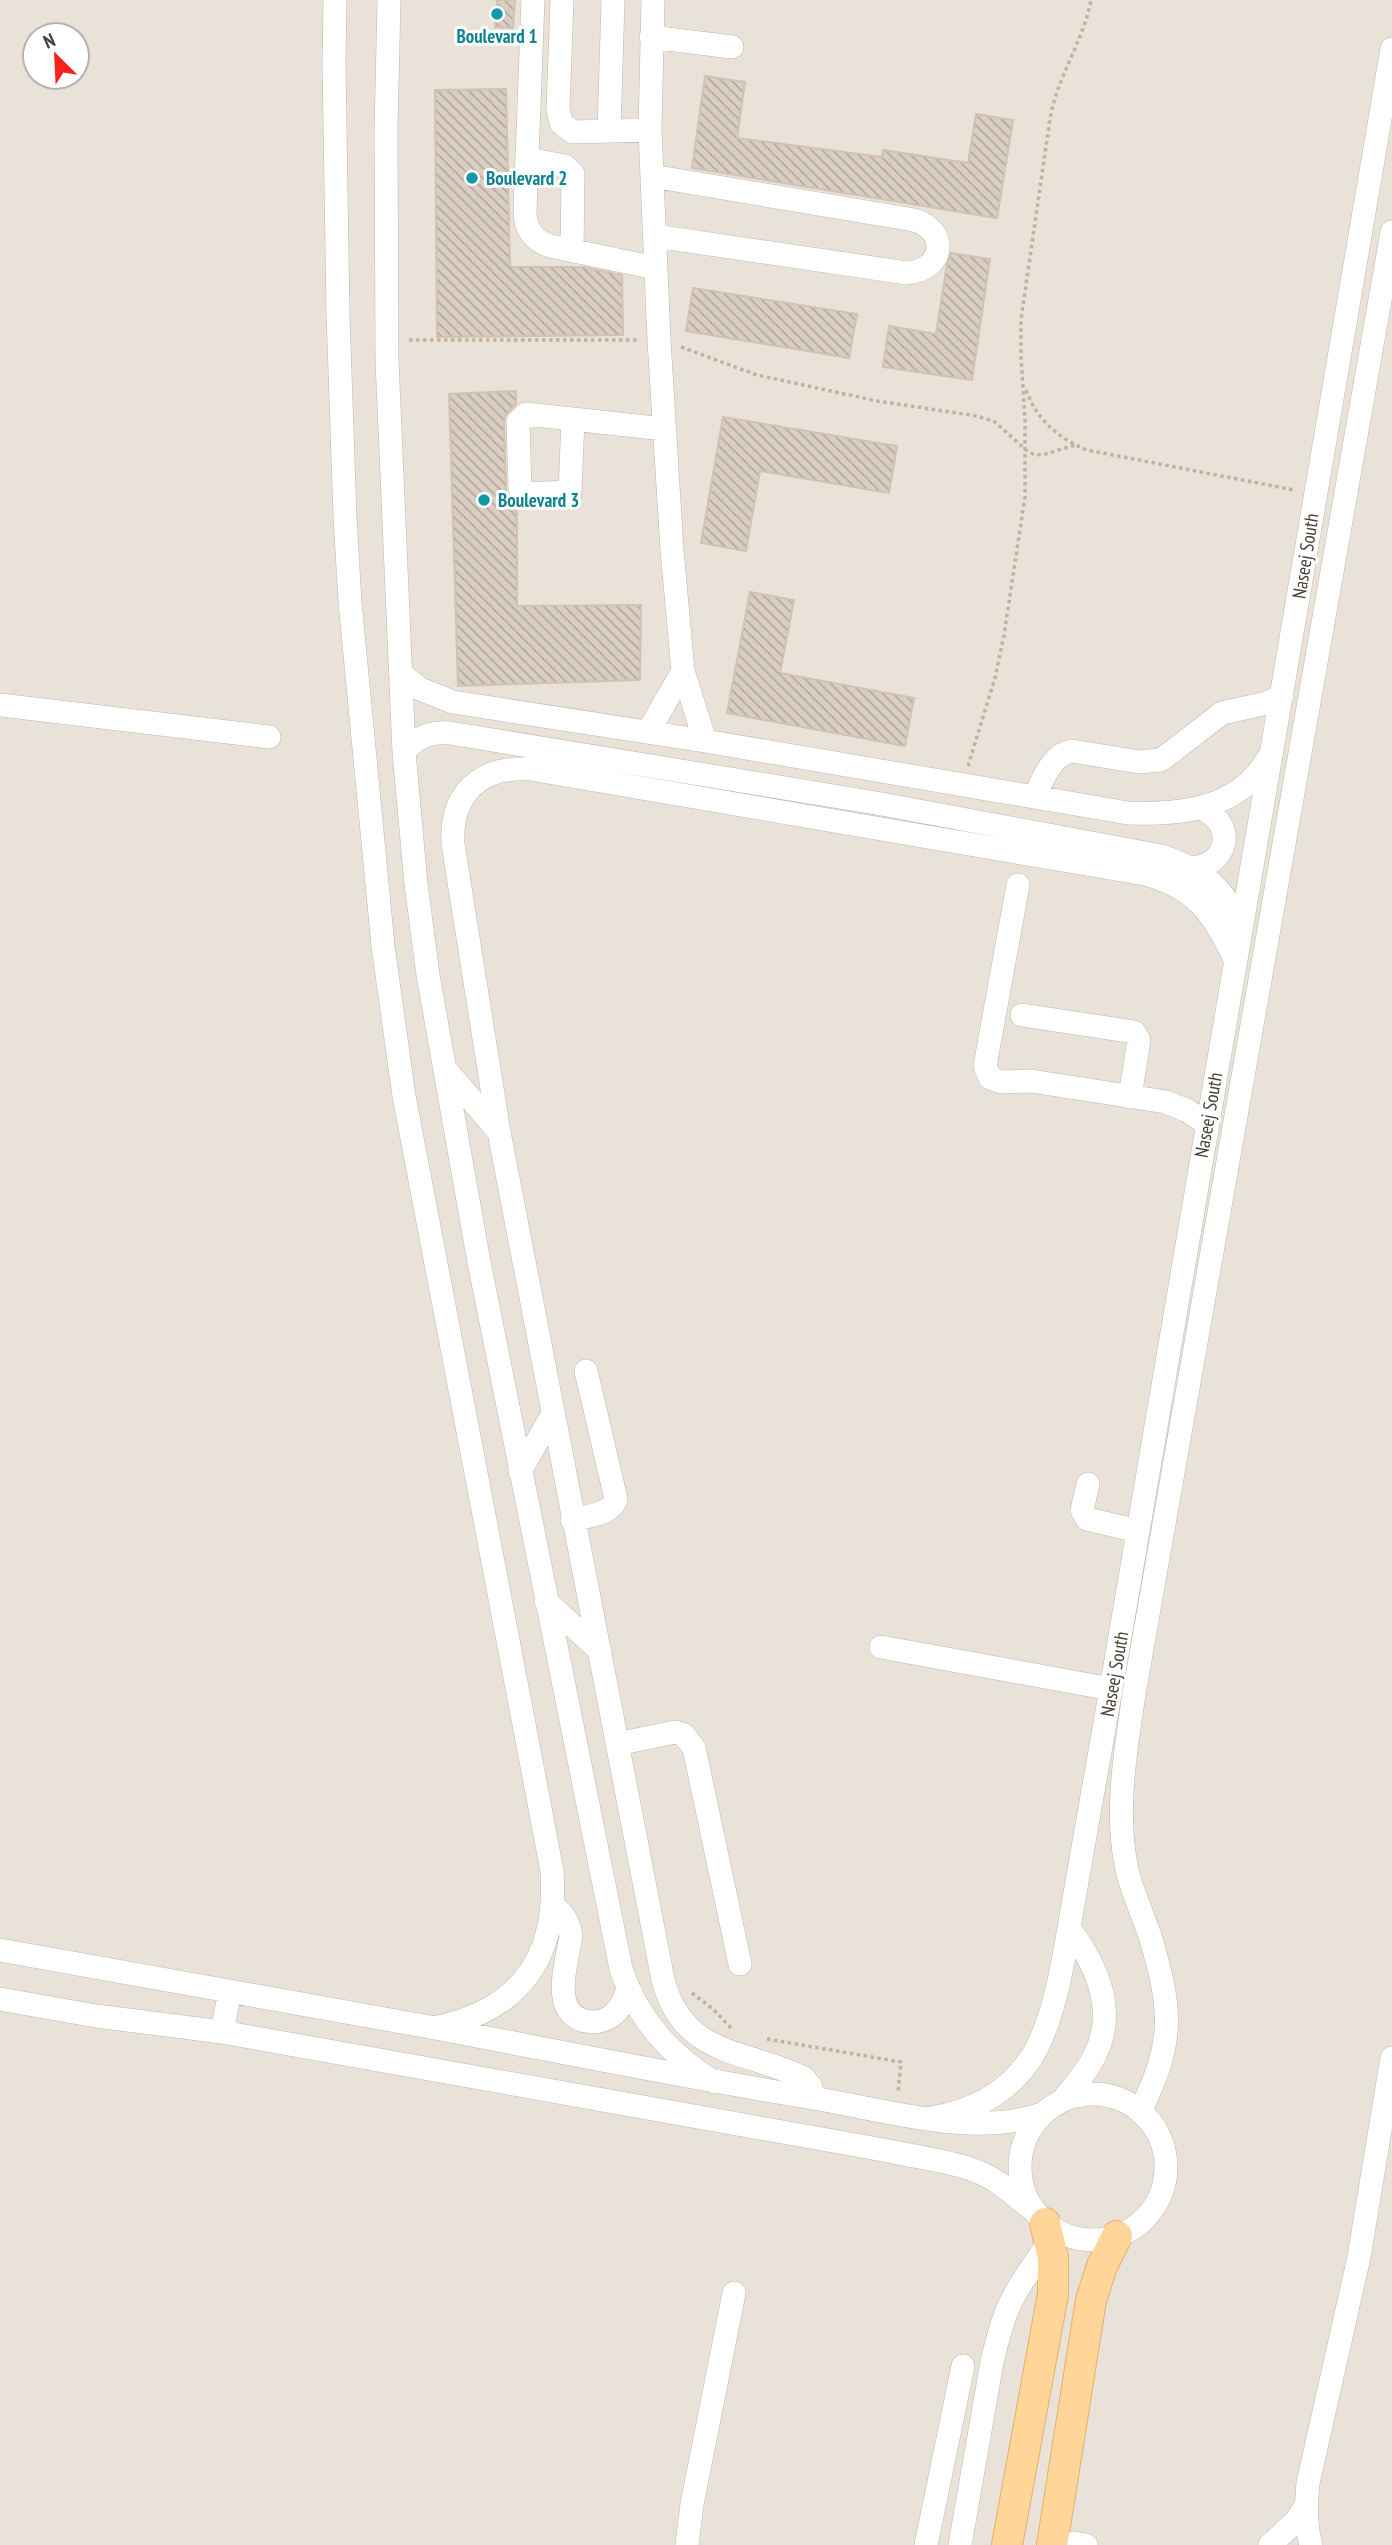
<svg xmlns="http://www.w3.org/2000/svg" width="1392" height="2545" font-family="'PT Sans Narrow',sans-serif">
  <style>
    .residential { fill: #e9e2d8; fill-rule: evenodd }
    .building { fill: url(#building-back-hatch); stroke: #d2c2b2; stroke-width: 2 }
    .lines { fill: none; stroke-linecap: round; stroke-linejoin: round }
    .minor-casing { stroke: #c1b7ac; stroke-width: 24 }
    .major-casing { stroke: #e5b068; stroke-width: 32 }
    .path { stroke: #c3b19d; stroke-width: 3.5; stroke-dasharray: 3.5 3.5; stroke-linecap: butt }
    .minor { stroke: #fff; stroke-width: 23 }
    .major { stroke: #ffd59a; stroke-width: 30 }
    .culture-dot { fill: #0f9aa8; stroke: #fff; stroke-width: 2.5 }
    .labels { text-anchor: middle; stroke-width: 6; stroke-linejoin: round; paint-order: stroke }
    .culture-label { font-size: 19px; font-weight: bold; fill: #0d838f; stroke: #fff; text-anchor: start }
    .street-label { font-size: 19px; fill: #494038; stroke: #fff }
  </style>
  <defs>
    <pattern id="building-back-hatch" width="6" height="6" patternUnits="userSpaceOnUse" patternTransform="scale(1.75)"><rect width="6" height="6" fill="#dacec2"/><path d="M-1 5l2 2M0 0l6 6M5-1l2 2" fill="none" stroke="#b3a99f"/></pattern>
  </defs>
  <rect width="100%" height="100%" fill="#f5f0ea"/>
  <!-- residential -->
  <path class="residential" d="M0 0H1392V2545H0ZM35 35H77V77H35Z"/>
  <!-- building -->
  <path class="building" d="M497 0H515L513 28 495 27Z
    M705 76 745 82 737 138 882 157 883 150 968 163 976 114 1013 120 997 218 692 168Z
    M506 89 510 267H583L622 275 623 335 437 337 435 90Z
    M951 253 990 259 972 380 883 367 889 326 936 334 947 264Z
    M693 288 857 314 849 358 686 331Z
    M516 391V404L505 416 504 422 506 489 510 500 517 506V606L641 605 640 680 458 686 449 394Z
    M723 417 897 446 889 493 760 471 746 551 701 543Z
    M750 592 794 600 780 673 914 698 905 746 727 713Z"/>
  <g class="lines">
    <defs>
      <path id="minor" d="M335 0 334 63 338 314 345 517 350 602 383 946 404 1096 552 1871C558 1957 520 2011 434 2028
        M389 0 386 130 387 360 404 752 416 884 428 975 479 1262 621 1969C637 2017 670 2055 714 2082
        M533 0 525 211C525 229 533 240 550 246L656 268
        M562 0 558 109 561 123 573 132 650 130
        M653 0 650 130 659 340 672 550 683 671 705 741
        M651 37 732 47
        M609 131 613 0
        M527 159 565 166 573 174 572 251
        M652 176 914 220C950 231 944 270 907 273L655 236
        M573 419 570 492 523 494 520 488 518 422 526 414 664 429
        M400 673 420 689 453 702 705 741 1128 813C1184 815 1239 809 1269 757
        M0 705 269 737
        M648 732 683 671
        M404 752C417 736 431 732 450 733L876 803 1161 856C1202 870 1227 888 1240 930
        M1034 797C1043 781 1051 754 1072 751L1139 762 1161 760 1222 713 1267 703 1282 696
        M1191 868C1228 866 1237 825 1203 809
        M1018 885 985 1066 990 1078 1001 1082 1031 1081 1166 1102 1188 1111 1207 1124
        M1022 1015 1134 1032 1139 1040 1130 1097
        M447 1071 499 1132
        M520 1471 553 1414
        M1088 1484 1082 1510 1087 1519 1138 1531
        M572 1520C587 1516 611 1515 616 1499L586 1371
        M546 1601 600 1651
        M881 1647 1111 1689
        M617 1744 675 1732 684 1735 694 1748 740 1964
        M553 1906C564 1914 569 1922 571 1936 568 1955 561 1978 564 1997 567 2023 598 2029 615 2013 623 2006 625 1997 628 1988
        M0 1950C145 1975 290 2001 435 2028 557 2051 678 2076 801 2096 875 2107 970 2139 1042 2114
        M0 1999 96 2016 222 2032 889 2151C919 2158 953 2161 981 2173 1001 2182 1018 2198 1035 2212
        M222 2032 230 1991
        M1020 2167a73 73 0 1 1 146 0a73 73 0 1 1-146 0Z
        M812 2097 811 2087 804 2078C745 2049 684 2058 663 1980L499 1132 453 844C450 794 480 766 530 769L1145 874C1198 889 1212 913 1235 959
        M1062 2101C1073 2087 1086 2073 1094 2057 1118 2011 1097 1966 1069 1928
        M1140 2111C1175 2042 1172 2009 1150 1936 1142 1912 1131 1890 1126 1865 1115 1808 1126 1749 1134 1694L1392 232
        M931 2118C971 2112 1005 2095 1029 2061 1057 2021 1066 1942 1075 1893 1087 1825 1099 1757 1111 1689L1392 49
        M1074 2543 1086 2545
        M687 2545 692 2504 734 2293
        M926 2545 963 2366
        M960 2545 992 2362C996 2345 1000 2329 1006 2313 1016 2287 1035 2264 1050 2241
        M1270 2545 1296 2521 1306 2506
        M1311 2545C1305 2524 1306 2504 1308 2483L1359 2257 1392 2058"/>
      <path id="major" d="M1007 2545 1053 2294V2258L1045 2223
        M1052 2545 1091 2300 1102 2266 1117 2236"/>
    </defs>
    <!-- minor casing -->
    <use href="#minor" class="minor-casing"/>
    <!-- major casing -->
    <use href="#major" class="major-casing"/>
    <!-- path -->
    <path class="path" d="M409 340H639
      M681 347 757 375 877 401 977 416 995 422 1026 450 1033 454 1042 455 1075 445
      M1026 390C1037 420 1058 438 1087 450L1294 490
      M968 766 995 678 1004 635 1025 497V419L1021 357V319L1050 119C1057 77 1083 42 1091 0
      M692 1993 714 2010 731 2028
      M767 2039 901 2062 898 2093"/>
    <!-- minor -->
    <use href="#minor" class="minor"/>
    <!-- major -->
    <use href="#major" class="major"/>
  </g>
  <!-- markers -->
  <g class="culture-dot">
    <circle cx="497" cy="14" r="7"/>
    <circle cx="472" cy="178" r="7"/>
    <circle cx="484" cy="500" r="7"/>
  </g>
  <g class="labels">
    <!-- culture labels -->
    <g class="culture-label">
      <text x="497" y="43" text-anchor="middle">Boulevard 1</text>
      <text x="486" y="185">Boulevard 2</text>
      <text x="498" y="507">Boulevard 3</text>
    </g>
    <!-- street labels -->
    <g class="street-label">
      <text transform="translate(1305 556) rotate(-81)" y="7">Naseej South</text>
      <text transform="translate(1208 1115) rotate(-80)" y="7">Naseej South</text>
      <text transform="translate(1114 1674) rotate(-80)" y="7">Naseej South</text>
    </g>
  </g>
  <!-- north arrow -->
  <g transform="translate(56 56) rotate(336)"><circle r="33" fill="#ffffff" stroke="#b6b3af" stroke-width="2"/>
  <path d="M0-5L12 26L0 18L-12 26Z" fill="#fb211b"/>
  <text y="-10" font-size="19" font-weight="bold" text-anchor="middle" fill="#494038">N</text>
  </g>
</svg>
